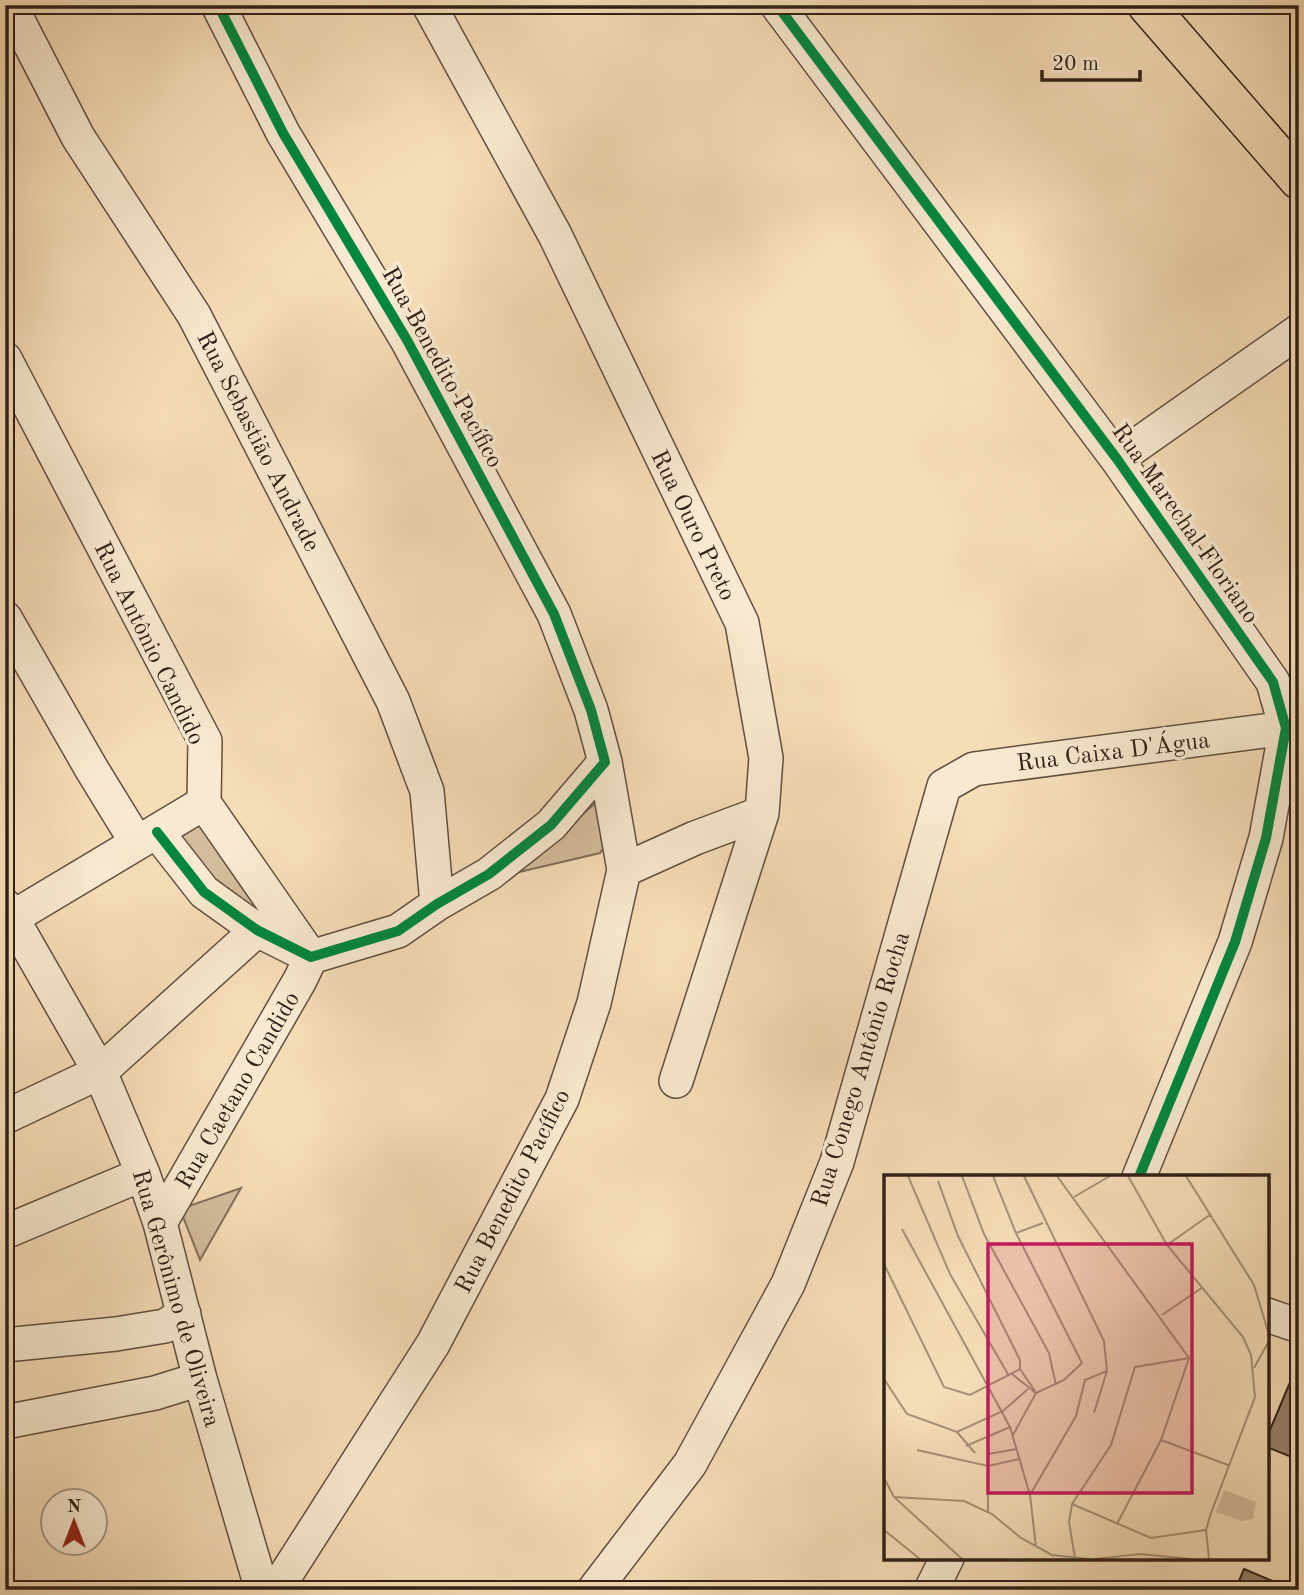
<svg xmlns="http://www.w3.org/2000/svg" width="1304" height="1595" font-family="'Old Standard TT',serif">
  <style>
    .green { fill: #d4bd9c; stroke: #826e5a; stroke-width: 2 }
    .building { fill: #96826a; stroke: #302017; stroke-width: 2 }
    .lines { fill: none; stroke-linecap: round; stroke-linejoin: round }
    .minor-casing { stroke: #614f3f; stroke-width: 36 }
    .major-casing { stroke: #302017; stroke-width: 41 }
    .minor { stroke: #f8e9d0; stroke-width: 33 }
    .major { stroke: #f5ddb7; stroke-width: 38 }
    .cycleway-casing { stroke: #f8e9d0; stroke-width: 15 }
    .cycleway { stroke: #00873e; stroke-width: 10 }
    .labels { text-anchor: middle; stroke-width: 7; stroke-linejoin: round; paint-order: stroke }
    .street-label { font-size: 24px; fill: #302017; stroke: #f8e9d0 }
    .inset-road { fill: none; stroke: #a69177; stroke-width: 2 }
    .view { fill: #c2185b; fill-opacity: 0.15; stroke: #c2185b; stroke-width: 3.5 }
    .inset-edge { fill: none; stroke: #302017; stroke-width: 3.5 }
  </style>
  <rect width="100%" height="100%" fill="#f5ddb7"/>
  <filter id="stains"><feTurbulence type="fractalNoise" baseFrequency=".00286" numOctaves="4"/><feColorMatrix values="0 0 0 0 .2 0 0 0 0 .09 0 0 0 0 .02 0 0 0 .5 -.17"/></filter>
  <radialGradient id="worn" r=".72"><stop offset=".6" stop-color="#630" stop-opacity="0"/><stop offset="1" stop-color="#630" stop-opacity=".3"/></radialGradient>
  <!-- green -->
  <path class="green" d="M606 794 614 834 600 853 515 873Z
    M201 821 266 916 209 877 181 837Z
    M241 1188 200 1260 180 1209Z"/>
  <!-- building -->
  <path class="building" d="M1299 1361V1460L1267 1447V1437Z
    M1244 1569 1294 1590H1235Z"/>
  <g class="lines">
    <defs>
      <path id="minor" d="M10 5 78 137 194 315 393 701 427 791 437 904
        M218 5 283 133 407 340 554 614 591 710 605 762 624 870 594 1003 562 1099 433 1344 276 1590
        M429 5 555 235 742 623 766 758 762 813 676 1081
        M777 5 1117 459 1273 682 1286 728 1266 838 1235 942 1139 1177
        M5 359 205 741 204 803 311 957
        M1117 459 1299 331
        M5 618 91 768 137 843
        M157 832 204 892 257 930 311 957 398 931 437 904 489 874 551 825 605 762
        M624 870 695 838 762 813
        M5 906 100 1072 143 1174 160 1223 200 1379 262 1590
        M5 922 204 803
        M5 1117 100 1072 257 930
        M160 1223 300 980 311 957
        M5 1232 143 1174
        M1267 1315 1299 1326
        M5 1345 116 1334 165 1326 184 1314
        M5 1422 155 1393 200 1379
        M594 1590 690 1464 788 1284 837 1162 944 786 974 769 1286 728
        M931 1590 947 1558"/>
      <path id="major" d="M1147 5 1299 180"/>
    </defs>
    <!-- minor casing -->
    <use href="#minor" class="minor-casing"/>
    <!-- major casing -->
    <use href="#major" class="major-casing"/>
    <!-- minor -->
    <use href="#minor" class="minor"/>
    <!-- major -->
    <use href="#major" class="major"/>
    <defs>
      <path id="cycleway" d="M777 5 1117 459 1273 682 1286 728 1266 838 1235 942 1139 1177
        M157 832 204 892 257 930 311 957 398 931 437 904 489 874 551 825 605 762 591 710 554 614 407 340 283 133 218 5"/>
    </defs>
    <!-- cycleway casing -->
    <use href="#cycleway" class="cycleway-casing"/>
    <!-- cycleway -->
    <use href="#cycleway" class="cycleway"/>
  </g>
  <g class="labels">
    <!-- street labels -->
    <g class="street-label">
      <text transform="translate(443 367) rotate(61)" y="8">Rua Benedito Pacífico</text>
      <text transform="translate(259 441) rotate(63)" y="8">Rua Sebastião Andrade</text>
      <text transform="translate(1186 523) rotate(55)" y="8">Rua Marechal Floriano</text>
      <text transform="translate(694 525) rotate(64)" y="8">Rua Ouro Preto</text>
      <text transform="translate(150 643) rotate(64)" y="8">Rua Antônio Candido</text>
      <text transform="translate(1113 751) rotate(-7)" y="8">Rua Caixa D'Água</text>
      <text transform="translate(860 1069) rotate(-73)" y="8">Rua Conego Antônio Rocha</text>
      <text transform="translate(237 1090) rotate(-60)" y="8">Rua Caetano Candido</text>
      <text transform="translate(512 1191) rotate(-63)" y="8">Rua Benedito Pacífico</text>
      <text transform="translate(177 1298) rotate(74)" y="8">Rua Gerônimo de Oliveira</text>
    </g>
  </g>
  <!-- overview -->
  <g transform="translate(884 1175)">
    <rect width="385" height="385" fill="#f5ddb7"/>
    <path d="M340 315 372 327 369 344 357 346 332 337Z" fill="#d4bd9c"/>
    <path class="inset-road" d="M24 1 66 99 125 201M78 1 100 59 165 178 172 210M109 1 132 58 198 188 180 205 152 218 128 199M140 1 220 166 223 196 210 238M173 1 305 183 277 265 233 349M244 1 283 70 359 162 367 180 371 222 327 338 322 355 325 384M302 1 370 110 385 160M54 6 74 61 136 185V194L151 216M190 22 226 1M18 54 126 252 146 320 152 372M132 58 159 48M283 70 327 39M0 89 60 212 86 220 136 194M278 140 319 112M370 193 385 166M0 204 23 239 73 257 119 236 144 214M73 257 91 278M129 260 152 218M277 265 344 290M82 271 126 252M33 275 104 291 135 284M104 279 133 274M104 291V337M0 303 10 322 78 384M146 320 192 241 201 205 223 196M10 322 80 326 108 339 137 363 168 380 205 384M188 329 267 363 322 355M0 355 36 384M191 383 185 347 188 329 227 270 251 192 305 183M211 384 256 379 307 384"/>
    <path class="view" d="M104 69H308V318H104Z"/>
    <rect width="385" height="385" class="inset-edge"/>
  </g>
  <!-- margin -->
  <rect width="1304" height="1595" fill="none" stroke="#f5ddb7" stroke-width="28"/>
  <rect x="7" y="7" width="1290" height="1581" fill="none" stroke="#302017" stroke-width="3.5"/>
  <rect x="14" y="14" width="1276" height="1567" fill="none" stroke="#302017" stroke-width="2"/>
  <!-- north arrow -->
  <g transform="translate(74 1522)"><circle r="33" fill="#f8e9d0" stroke="#a89986" stroke-width="2"/>
  <path d="M0-5L12 26L0 18L-12 26Z" fill="#8f2418"/>
  <text y="-10" font-size="19" font-weight="bold" text-anchor="middle" fill="#302017">N</text>
  </g>
  <!-- scale -->
  <path d="M1042 70v10h98v-10" fill="none" stroke="#302017" stroke-width="3.5"/>
  <text x="1052" y="70" font-size="21" fill="#302017" stroke="#f8e9d0" stroke-width="5" paint-order="stroke">20 m</text>
  <rect width="100%" height="100%" filter="url(#stains)"/>
  <rect width="100%" height="100%" fill="url(#worn)"/>
</svg>
